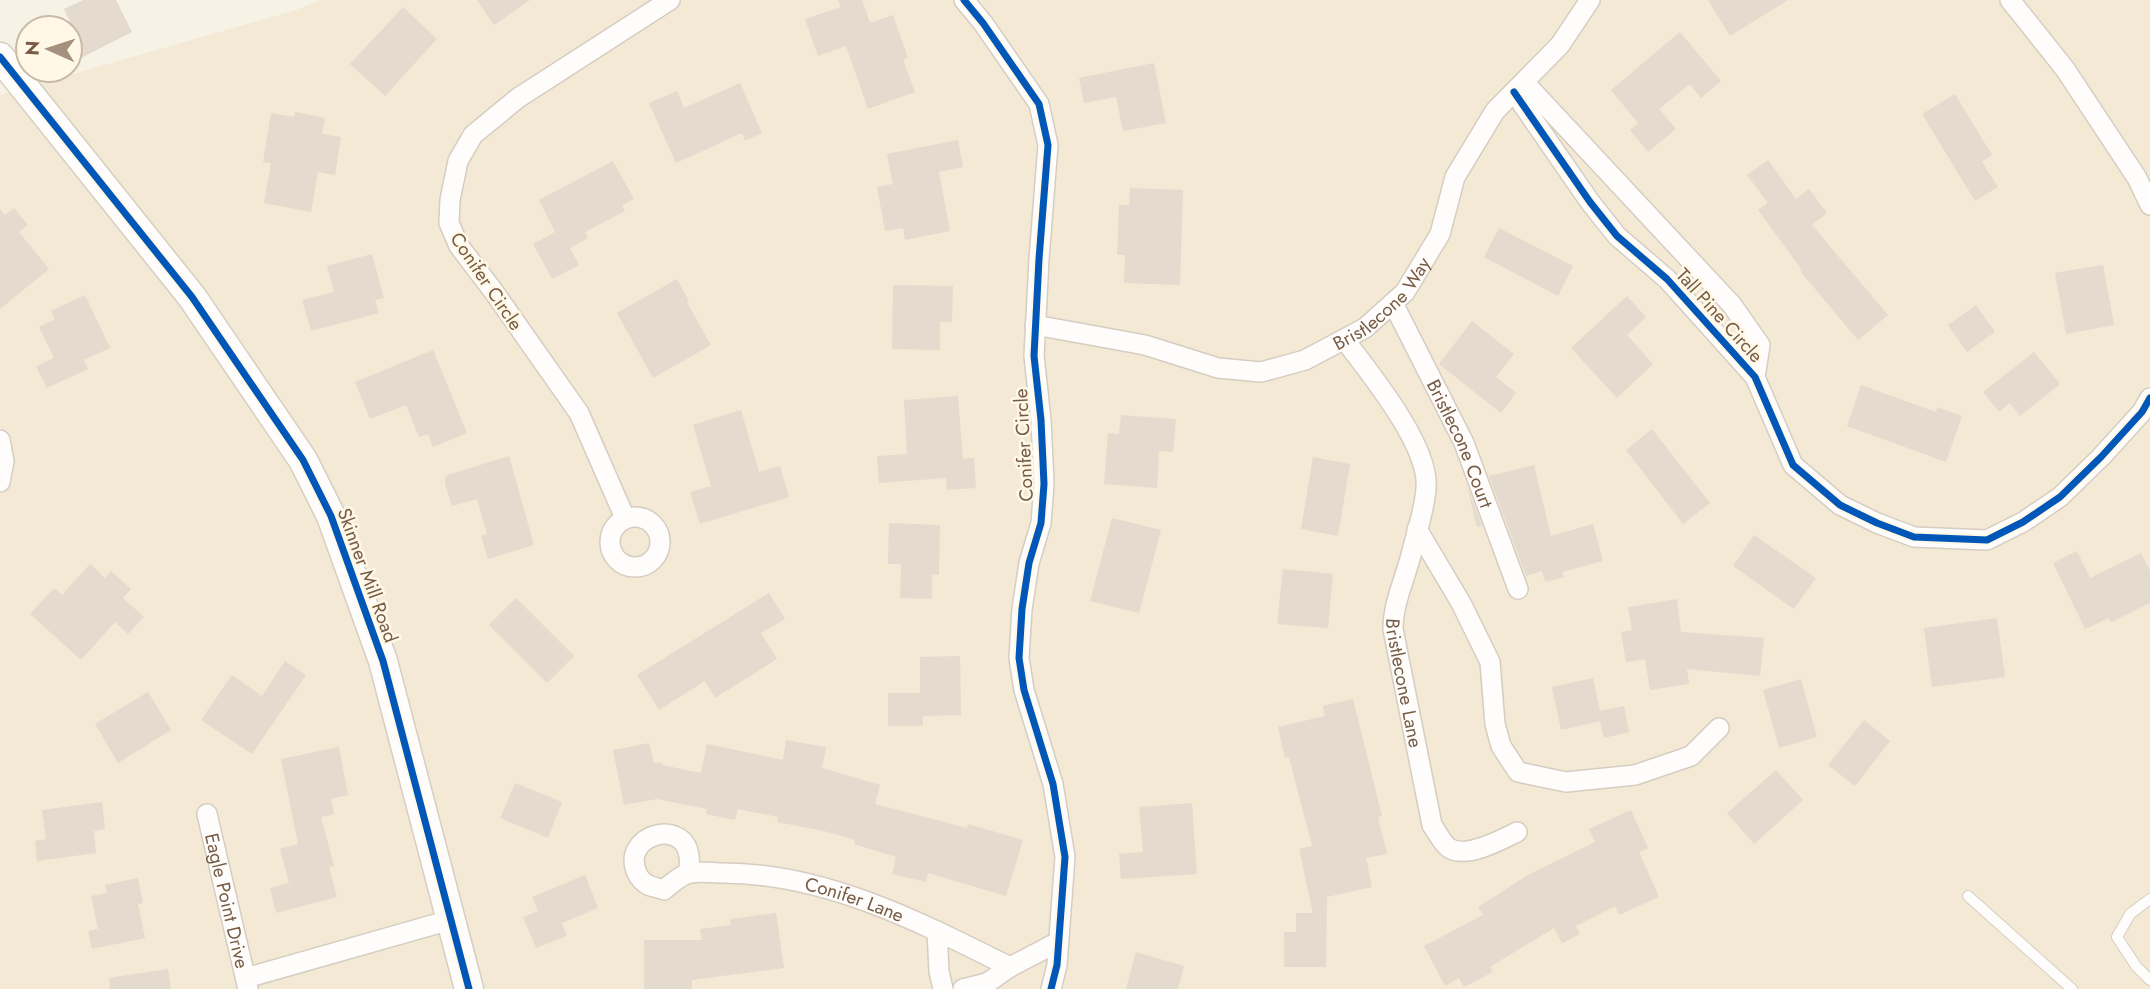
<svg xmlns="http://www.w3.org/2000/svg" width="2150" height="989" font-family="Jost,sans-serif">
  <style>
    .residential { fill: #f3e9d5 }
    .building { fill: #e4dace }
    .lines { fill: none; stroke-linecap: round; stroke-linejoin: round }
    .lane-casing { stroke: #d6cdc2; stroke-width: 12 }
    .street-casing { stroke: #d6cdc2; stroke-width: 22 }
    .secondary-casing { stroke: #d7cec3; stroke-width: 31 }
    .lane { stroke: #fefdfb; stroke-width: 10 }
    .street { stroke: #fefdfb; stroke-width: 19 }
    .secondary { stroke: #fefdfb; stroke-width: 28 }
    .cycleway-casing { stroke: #fff8e7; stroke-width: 11 }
    .cycleway { stroke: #0057b8; stroke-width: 7 }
    .labels { text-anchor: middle; stroke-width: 5; stroke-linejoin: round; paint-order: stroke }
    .street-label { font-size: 19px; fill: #775c45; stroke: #fff8e7 }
  </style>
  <rect width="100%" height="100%" fill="#f7f2e6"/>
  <!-- residential -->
  <path class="residential" d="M320 0H2150V989H0V95L293 11Z"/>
  <!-- building -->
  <path class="building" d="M83 0H116L132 32 79 59 70 41 77 37 64 9Z
    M477 0H530L494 25Z
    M838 0H862L870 23 893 15 908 58 903 60 915 92 868 109 846 46 818 56 805 19 841 7Z
    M1708 0H1788L1730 36Z
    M403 7 437 39 385 96 350 64Z
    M1680 32 1721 81 1701 98 1690 84 1659 109 1676 129 1648 152 1630 130 1638 123 1611 90Z
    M1154 63 1166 123 1123 131 1116 97 1084 103 1079 78Z
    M740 83 762 133 745 141 742 133 676 163 649 103 677 91 684 108Z
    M1955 94 1992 155 1982 162 1998 187 1975 201 1922 114Z
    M295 112 325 118 322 134 341 137 335 175 318 172 311 212 264 203 271 163 263 162 271 113 294 117Z
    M958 140 963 167 939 172 950 231 905 240 903 228 885 231 877 187 893 184 887 154Z
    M1768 160 1796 199 1809 189 1827 213 1812 225 1888 315 1858 340 1800 271 1802 270 1758 210 1768 203 1747 175Z
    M613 161 634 199 622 205 625 211 585 232 588 238 570 248 579 265 552 279 533 244 555 232 539 200Z
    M1130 188 1183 190 1180 285 1124 283 1125 255H1117L1119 205H1129Z
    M14 208 28 225 19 232 49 269 0 309V209L5 215Z
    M1499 228 1573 266 1558 296 1484 257Z
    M372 254 384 298 375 300 379 313 311 331 302 300 334 292 327 266Z
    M2103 265 2114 325 2066 334 2055 273Z
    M677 279 689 301 687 302 711 345 653 378 617 313Z
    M893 285 953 286 952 322H940V350L892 349Z
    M85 295 110 348 84 360 88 369 47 388 36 366 54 358 39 327 55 319 51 311Z
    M1627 296 1646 317 1627 335 1653 364 1617 398 1571 348Z
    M1976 305 1995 332 1967 352 1948 325Z
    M1472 321 1514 354 1496 377 1516 393 1501 413 1439 364Z
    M433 350 467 433 433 447 428 434 419 437 406 405 370 419 355 382Z
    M2034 352 2060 384 2020 416 2010 403 1999 412 1983 392Z
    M1861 385 1936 412 1937 407 1962 416 1946 462 1847 426Z
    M958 396 963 459 974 458 976 488 947 490 946 478 879 483 877 456 907 454 904 400Z
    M741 410 759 472 780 466 789 497 700 524 690 492 711 486 693 425Z
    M1121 415 1176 419 1173 452 1159 451 1157 488 1104 484 1108 433 1119 434Z
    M1652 429 1710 503 1683 524 1626 450Z
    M509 456 534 545 488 559 481 536 487 534 477 499 452 506 445 484V476Z
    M1313 457 1350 464 1338 536 1301 529Z
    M1534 465 1551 536 1593 524 1603 561 1562 572 1564 577 1545 582 1542 571 1526 576 1489 476Z
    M1467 486 1482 526 1477 527Z
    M1112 518 1161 530 1139 613 1090 601Z
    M889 523 940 525 939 575 932 574V599L900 598 901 564H888Z
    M1754 535 1816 578 1794 609 1733 566Z
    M2077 551 2090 578 2141 553 2150 571V603L2111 622 2109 618 2085 629 2053 563Z
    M90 564 105 578 111 571 131 589 123 598 144 617 128 634 115 622 81 660 30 614 54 588 62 595Z
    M1283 569 1333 574 1328 628 1277 624Z
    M769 593 785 619 761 633 777 659 715 698 705 681 659 710 637 675Z
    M516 598 574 656 547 683 489 625Z
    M1677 599 1681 632 1764 638 1760 676 1687 669 1689 684 1650 690 1645 659 1626 662 1621 632 1632 630 1628 607Z
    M1997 618 2005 677 1932 687 1924 628Z
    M960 656 961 715 923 716V726H888V693H920V657Z
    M285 661 306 675 252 754 201 720 232 675 262 696Z
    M1593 678 1600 711 1624 706 1629 732 1604 738 1600 721 1561 730 1552 687Z
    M1801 679 1817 737 1779 748 1763 690Z
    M148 692 171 730 118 763 95 724Z
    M1353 699 1382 816 1378 817 1387 854 1366 858 1372 887 1327 897 1326 967H1284V932H1296V913H1313L1299 849 1312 846 1289 757 1285 758 1278 727 1325 716 1323 706Z
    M1864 720 1890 741 1855 786 1828 765Z
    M786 740 826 747 822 768 880 785 875 804 967 828 968 824 1023 840 1006 896 928 873 926 882 892 874 896 857 854 844 855 840 824 831 777 822 778 817 738 809 735 820 706 814 707 809 657 799 624 805 613 750 649 743 654 763 662 762V765L701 773 707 744 783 760Z
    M339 747 348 795 331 799 334 814 321 817 334 866 329 867 337 897 276 913 270 888 289 883 280 849 298 844 281 759Z
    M1776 770 1803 800 1754 844 1727 813Z
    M515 783 562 802 548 838 500 818Z
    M102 802 105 829 94 831 96 853 37 861 35 841 46 839 42 810Z
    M1192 803 1197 874 1121 879 1119 854 1143 852 1139 807Z
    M1631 810 1648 848 1639 852 1659 897 1619 915 1615 906 1576 926 1580 934 1562 943 1554 928 1490 967 1493 972 1464 987 1459 978 1445 986 1424 946 1483 915 1478 907 1528 875 1595 842 1589 829Z
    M585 875 598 908 562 923 567 936 536 948 523 917 538 911 532 897Z
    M138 878 143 903 138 904 145 938 92 949 88 931 98 929 91 896 107 893 105 885Z
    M776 913 784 968 692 980V989H644V940H702L700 929 731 925 730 919Z
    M1136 952 1184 966 1178 989H1126Z
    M168 969 171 989H110L109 978Z"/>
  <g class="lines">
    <defs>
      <path id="lane" d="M1968 896 2072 989
        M2150 899 2130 914 2117 937 2136 966 2150 980"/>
      <g id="street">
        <path d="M964 0 983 23 1039 104 1048 145 1039 259 1034 356 1041 420 1044 484 1041 523 1029 563 1022 609 1019 658 1024 690 1053 784 1065 857 1057 965 1051 989"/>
        <path d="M2010 0 2065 69 2137 178 2150 205"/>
        <path d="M1524 82 1732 305 1760 345 1755 377"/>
        <path d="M1514 92 1590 202 1617 236 1667 279 1755 377 1793 465 1840 505 1877 523 1914 537 1987 540 2023 522 2060 497 2101 457 2142 412 2150 398"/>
        <path id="s1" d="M1393 303 1464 443 1518 589"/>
        <path id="s2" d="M1035 325 1145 345 1218 368 1261 372 1305 360 1365 328 1405 292 1440 234 1455 177 1495 111 1560 45 1590 0"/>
        <path id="s3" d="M1344 339C1369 372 1430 446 1426 488 1425 508 1417 531 1412 551 1406 577 1393 602 1393 629L1432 825C1437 832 1442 843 1449 848 1466 859 1501 840 1517 832"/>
        <path d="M0 440 4 461 0 482"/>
        <circle cx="635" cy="542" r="25"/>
        <path d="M625 518 579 413 494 292 459 246 449 223 450 200 458 161 473 135 518 98 670 0"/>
        <path d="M1417 529 1461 603 1490 662 1495 724 1501 746 1518 772 1566 782 1635 775 1691 756 1719 728"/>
        <path id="s4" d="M207 814 248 989"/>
        <path id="s5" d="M688 873C689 868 690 861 689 856 684 817 620 835 637 873 639 878 643 882 648 885 652 887 659 888 664 890 671 884 682 874 691 873 701 871 712 873 723 873 825 873 920 922 1010 967"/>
        <path d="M937 931 939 971 943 989"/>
        <path d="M246 978 450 920"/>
        <path d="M963 989 987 983 1010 967 1058 942"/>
      </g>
      <path id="secondary" d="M0 57 192 297 303 460 331 516 383 661 469 989"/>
    </defs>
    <!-- lane casing -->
    <use href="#lane" class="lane-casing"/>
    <!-- street casing -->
    <use href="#street" class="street-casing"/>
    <!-- secondary casing -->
    <use href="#secondary" class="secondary-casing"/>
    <!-- lane -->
    <use href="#lane" class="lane"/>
    <!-- street -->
    <use href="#street" class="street"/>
    <!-- secondary -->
    <use href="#secondary" class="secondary"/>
    <defs>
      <path id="cycleway" d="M964 0 983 23 1039 104 1048 145 1039 259 1034 356 1041 420 1044 484 1041 523 1029 563 1022 609 1019 658 1024 690 1053 784 1065 857 1057 965 1051 989
        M0 57 192 297 303 460 331 516 383 661 469 989
        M1514 92 1590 202 1617 236 1667 279 1755 377 1793 465 1840 505 1877 523 1914 537 1987 540 2023 522 2060 497 2101 457 2142 412 2150 398"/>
    </defs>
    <!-- cycleway casing -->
    <use href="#cycleway" class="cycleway-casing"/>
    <!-- cycleway -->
    <use href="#cycleway" class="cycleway"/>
  </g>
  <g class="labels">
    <!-- street labels -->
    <g class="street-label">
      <text transform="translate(487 281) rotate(56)" y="7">Conifer Circle</text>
      <text dy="7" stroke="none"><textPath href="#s2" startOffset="374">Bristlecone Way</textPath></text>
      <text transform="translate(1720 315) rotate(48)" y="7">Tall Pine Circle</text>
      <text dy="7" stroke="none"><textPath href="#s1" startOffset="156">Bristlecone Court</textPath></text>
      <text transform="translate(1023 445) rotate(-93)" y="7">Conifer Circle</text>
      <text transform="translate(368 575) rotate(70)" y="7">Skinner Mill Road</text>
      <text dy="7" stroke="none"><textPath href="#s3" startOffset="373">Bristlecone Lane</textPath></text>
      <text dy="7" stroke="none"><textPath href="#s5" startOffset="343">Conifer Lane</textPath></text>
      <text dy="7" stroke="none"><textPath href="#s4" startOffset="89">Eagle Point Drive</textPath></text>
    </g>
  </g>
  <!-- north arrow -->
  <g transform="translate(49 49) rotate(273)"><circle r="33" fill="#fff8e7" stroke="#c9baa6" stroke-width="2"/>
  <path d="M0-5L12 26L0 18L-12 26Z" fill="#a4907d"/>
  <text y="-10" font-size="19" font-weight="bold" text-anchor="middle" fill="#775c45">N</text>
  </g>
</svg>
